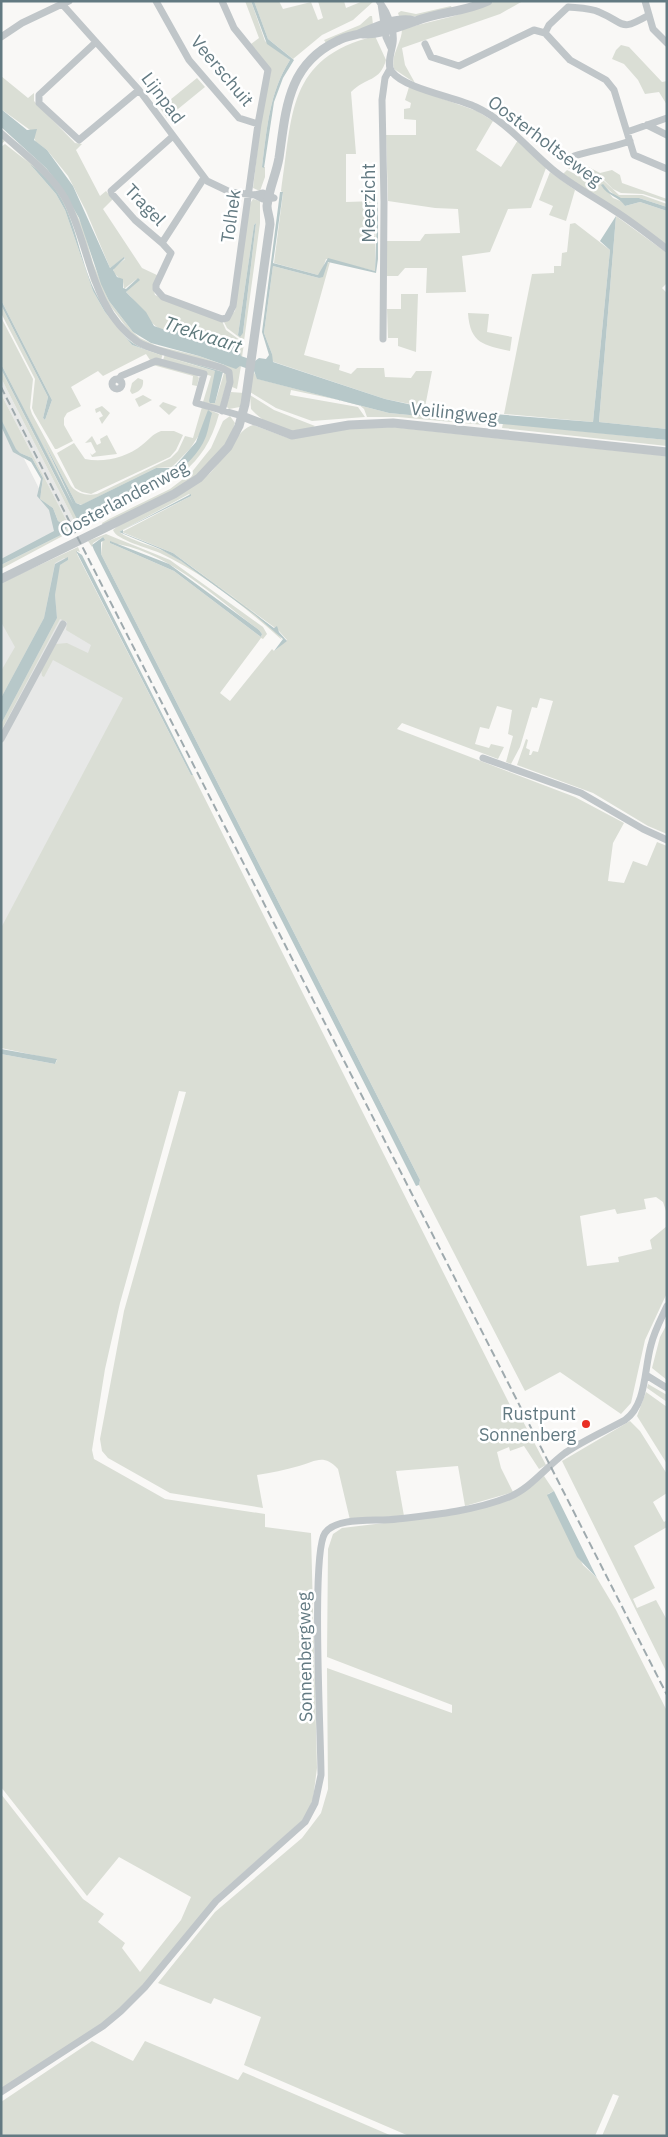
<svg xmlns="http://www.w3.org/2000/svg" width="668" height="2137" font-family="'IBM Plex Sans',sans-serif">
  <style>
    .built { fill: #e7e8e7 }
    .green { fill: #daded5; fill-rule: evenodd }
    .water { fill: #b7c8c9 }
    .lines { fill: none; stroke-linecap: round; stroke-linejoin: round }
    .minor { stroke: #c0c6c9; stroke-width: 7 }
    .tertiary { stroke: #c0c6c9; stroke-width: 9 }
    .rail { stroke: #9faaae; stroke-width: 2; stroke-dasharray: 8 4; stroke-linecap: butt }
    .poi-dot { fill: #e93026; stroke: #fff; stroke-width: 2 }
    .labels { text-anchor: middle; stroke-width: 5; stroke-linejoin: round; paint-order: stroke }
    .street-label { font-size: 18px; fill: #637a82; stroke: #fff }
    .poi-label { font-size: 18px; fill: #637a82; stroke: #fff; text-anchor: end }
    .water-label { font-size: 19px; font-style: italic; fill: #5e797c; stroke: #fff }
  </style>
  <rect width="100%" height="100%" fill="#f9f8f6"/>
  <!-- built -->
  <path class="built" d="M1 378 78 528 72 531 1 394Z
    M1 413 61 532 1 562Z
    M74 552 138 677 1 932V588Z"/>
  <!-- green -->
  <path class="green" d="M245 1H251L265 41 290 60C269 93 267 129 262 167H265V177L260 191 253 188 262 111 271 71 251 44 259 38Z
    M254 1H279L283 9 311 2 318 20 323 18 318 1H344L346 8 363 1H374L353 20 322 35 293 59 268 39Z
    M496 1H523L500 14 402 48 405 65 415 83 394 69C390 55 402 43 402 29L454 16Z
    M451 6 453 10 400 19 398 13 401 11 416 14Z
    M370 16H372L373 25 326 43 324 40 360 25Z
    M375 36 386 60C380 82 366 77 351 92L356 154H346V202L376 201 375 271 326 259 321 274 318 275 274 263 283 193 281 191C293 115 286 58 375 36Z
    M621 45 629 47 662 82 667 81V105L659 92 645 94 638 80 624 64 612 59 616 50Z
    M1 76 28 98 34 93V101L75 143 82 144 76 150 100 196 106 191 113 199 103 209 142 268 159 276 153 287 155 295 222 321 226 330 244 343 242 357 233 346 236 341 234 340 228 345C213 337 193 323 175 326 158 344 140 303 126 292L138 278 124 289 123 282 113 272 114 268 125 259V257L110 268 86 211 68 176 47 150 36 142 30 130 1 109Z
    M197 78 205 87 167 118 160 108Z
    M409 87 477 111 493 121 476 150 501 167 518 140 546 168 531 208 508 209 490 252 462 256 466 292 426 293 427 268H405L398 276H387V241H420L425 234 460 233 458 209 435 208 388 201 386 135H416V120L404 119V109L410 108 411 103 405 100Z
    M1 135C23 153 51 175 64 201 89 247 90 307 135 341 144 348 154 348 163 353L161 360H150L146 354 103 376 98 371 71 387 81 406 67 413 64 418V425L73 441 57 449H55L34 413 32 408 35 379 1 313V305L48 397 43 418 45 420 52 400 1 300V147L5 144 28 162 5 141 1 144ZM30 164 57 193 66 208 76 231 91 281 110 315 133 343 161 355 132 345 105 312 93 291 65 210 56 194Z
    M35 158 46 168 71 203 83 227 93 263 109 301 133 332 140 338 157 346 199 356 224 365 241 366 237 389 232 387V374L146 344 130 332 102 295 75 215Z
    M575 160 600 173 612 170 620 175 622 183 667 199V202L643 194 621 193 613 189 603 179C587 178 583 177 568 168Z
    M567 170 589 181 603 180 619 195H642L667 204V207L639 198H618L602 184 613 198 623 202 625 206 640 202 667 211V245L563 174Z
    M550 172 575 190 566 221 549 215 553 206 539 200Z
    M253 199 260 201V223L244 341 227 328 224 322 235 311 249 205ZM256 223 243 333 238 335 254 225Z
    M616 216 667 253V283L662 288 667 293V429L599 422Z
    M575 223 610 250 593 422 504 414 532 274 554 273V266H561L562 253 567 252 570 224Z
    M330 262 304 355 340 365 339 370 351 374 357 368H384L385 377 411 378 416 371H432L425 407 385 399 271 361 272 354 264 333 273 266 319 278 327 263Z
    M401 294H418L416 352 398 346V338H388L387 309H401Z
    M468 313 489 314 487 332 512 337 510 351C484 345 470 344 468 313Z
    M1 317 33 379 30 408 32 414 71 486C78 494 87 496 97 494L171 458 178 451 185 436 193 438 202 407 219 414C204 470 171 482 123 506 109 514 93 524 78 528L1 378V369L65 496 80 520 84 521C125 500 184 481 205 438L199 435 190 449 172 467 156 468 82 505 76 503 42 438 73 505 1 364Z
    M165 354 229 374 220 407 203 402 211 376 163 360ZM167 357 224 373 215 403V371Z
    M155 363 196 374 199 378 197 386 192 385 193 376 153 365Z
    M253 371 258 379 389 413 497 423 495 426 398 417H367L364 409 358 404 291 390 290 395 358 407 365 417 312 421 276 408 250 392Z
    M138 378 143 380C144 388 139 392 132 394L130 391 132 383Z
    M231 392 244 393 240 407 229 409 226 406Z
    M1 394 72 531 1 569V565L59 536 64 525 58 521 53 508 40 499 43 478 32 458 20 453 16 449 1 419Z
    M143 395 152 400 139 407 135 399Z
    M250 395 274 410 315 426C295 438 266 426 251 409Z
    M163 402 177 407 169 415 159 406Z
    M102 406 110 413 102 424 99 418 103 416 100 411 96 413 95 409Z
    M230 416 235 423C221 477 148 503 103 526L102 523 109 519 170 489 191 473 211 448 223 421Z
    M503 423 667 440V446L502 428Z
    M253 425 288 438 342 429 392 427 667 456V834L648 826 593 793 517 765 526 739 528 740 526 748 530 750 529 755H531L533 751 538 752 553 701 540 698 537 708 532 707 520 747 511 764 506 762 513 736 508 734 512 710 497 706 489 729 480 727 475 744 489 748 491 744 504 747 498 759 402 723 397 729 575 797 624 823 613 843 608 881 624 883 633 861 647 866 657 842 667 846V1214L663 1202 656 1197 644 1199 646 1209 617 1214 615 1209 580 1216 587 1266 619 1262 618 1257 652 1249 650 1240 667 1226V1293L645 1340 631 1403 621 1414 560 1372 525 1391 419 1185 420 1180 101 554 103 537 93 543 92 547 88 541 106 534 170 560 263 627 267 634 263 639 261 638 220 693 230 701 272 649 274 651 287 640 278 630 173 553 122 532 191 496 189 494 119 532C135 543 155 545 171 555 189 564 279 627 282 640 246 608 205 574 160 553 149 548 116 540 113 530 137 508 184 496 210 473 223 461 238 428 253 425ZM110 543C164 548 217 599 259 630L262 634 261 637 174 571Z
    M161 431H174L183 435 176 450 170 457 91 494 82 492 75 488 57 453 74 443 85 459C105 463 127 457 142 445 150 439 151 435 161 431Z
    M107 435 117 454 92 457 90 453 92 455 96 452 91 442 85 443 92 436 97 445 101 443 100 439Z
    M78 547 80 552 77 551V554L191 775H193L512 1409 516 1408 546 1465 539 1469 524 1446 510 1451 509 1447 497 1452 501 1468 513 1492 465 1506 458 1466 396 1471 404 1516 350 1520 338 1469C323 1453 315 1462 299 1466 285 1470 271 1473 257 1475L263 1508 170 1493 108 1458 102 1451 100 1439 124 1311 186 1092 179 1091 120 1303 105 1369 92 1450 94 1459 165 1499 265 1514V1527L311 1533 317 1768 313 1799 305 1818 220 1893 137 1994 105 2021 1 2091V1794L83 1899 104 1914 98 1922 125 1943 122 1948 140 1972 181 1920 191 1897 119 1857 87 1896 1 1787V1054L55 1064 57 1060 1 1048V928L123 698 53 660 44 677 42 676 41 669 56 644 67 643 88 653 91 645 66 630 67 622 60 619 1 731V724L57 618 55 595 58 569 60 565 68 560 64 558 55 563 44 618 1 698V671L15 647 1 622V583Z
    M667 1324V1380L652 1368 660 1337Z
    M648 1384 667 1395V1402L647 1388Z
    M646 1392 667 1407V1464L637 1416Z
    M630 1421 640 1431 667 1474V1493L653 1502 664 1522 667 1520V1527L634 1546 655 1588 633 1599 637 1608 656 1600 667 1620V1673L562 1461Z
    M544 1476 554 1491 548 1494 583 1565 597 1578 616 1610 667 1711V2136H602L619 2096 613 2094 595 2136H409L244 2065 261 2017 214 1998 211 2004 158 1983 215 1912 302 1838 321 1813 328 1789 327 1668 452 1713V1705L327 1657 328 1549 333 1534 342 1528 443 1516 531 1487Z
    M92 2041 133 2061 145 2041 238 2080 243 2072 392 2136H1V2102Z"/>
  <!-- water -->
  <path class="water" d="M251 1H254L268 39 294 60 283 78 274 102 264 168 262 167C267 129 269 93 290 60L267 44Z
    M1 109 27 130 37 129 34 140 47 150 73 186 110 268 124 257 125 258 113 270 117 277 123 279V288L126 289 138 278 140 280 126 292 146 312 154 326 168 331 179 325C200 330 218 340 238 347L241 356 255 361 259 358 266 359 269 355 262 332 280 192H283L273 263 318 275 328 258 375 271 378 193V259L376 273 328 262 323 277 319 278 273 266 264 333 272 354 273 362 385 399 431 409 593 422 610 250 600 241 616 216 599 422 667 429V440L389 413 257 379 254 371 240 366 236 369 199 356 151 343 133 332 109 301 101 284 79 218 61 187 46 168 1 127Z
    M30 164C82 201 72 256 101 302 110 316 122 338 138 346 145 350 157 350 162 355L132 345 105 312 93 291 65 210 56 194Z
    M603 184 610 192 621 198H639L667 207V211L640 202 625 206C620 197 607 196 601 185Z
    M256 223 243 333 240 337 238 335 254 225Z
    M1 300 52 400 45 420 43 418 48 397 1 305Z
    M167 356 223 372 215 403H210L209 401 215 371Z
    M1 364 73 504 42 438 76 503 81 505 156 468H170L176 465 196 442 208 410 212 413C209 423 208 434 203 443 182 482 122 502 84 521H78L1 369Z
    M1 419 16 449 20 453 32 458 43 478 40 499 53 508 58 521 67 526 66 530 59 536 1 565V559L54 531 49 510 37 496 41 479 31 462 13 452 1 426Z
    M191 494V496L123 530V533L173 553 274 628 277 626 279 632 287 641 274 651 283 639 255 615 181 561 160 549 119 532Z
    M103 537 105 540 101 542V554L420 1180 419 1185 416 1186 387 1128 94 550 92 545Z
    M110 541 169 564 259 630 262 634 261 637 174 571 110 543Z
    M76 551 82 555 193 775H191Z
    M68 557V560L60 565 55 595 57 618 1 724V698L44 618 55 564Z
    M1 1049 57 1059 55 1064 1 1054Z
    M554 1491 597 1578 577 1557 547 1495Z"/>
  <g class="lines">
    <!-- minor -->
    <path class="minor" d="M69 1 62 4 139 90 207 181 230 192 255 195 263 193 274 198 263 199 255 195
      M156 1 189 60 239 118 258 124
      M379 1C387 12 395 29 393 43 392 51 386 65 392 72 405 89 456 97 476 107 506 121 527 148 552 169 570 184 592 196 612 209 631 221 649 235 667 249
      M645 1 653 29 667 43
      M381 4 386 37 391 48
      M649 15C619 32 627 24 599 12 591 8 578 8 568 7L549 25 545 33 570 60 606 80 614 90 634 155 667 169
      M1 37 22 23 62 4 61 2
      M96 42 39 95V103L79 140 139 90
      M425 44 431 57 459 66 534 30 545 33
      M647 125 667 135
      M627 132 667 118
      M1 133C23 153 50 172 65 198 90 244 90 309 138 342 154 352 201 361 222 368L229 372 230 382 222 411
      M173 136 111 191 112 194 135 220 162 243 204 178
      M574 156C593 150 611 148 630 141
      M162 243 171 253 156 285V289L163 297 222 319 227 318 233 306 258 124 268 70 234 28 222 1
      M383 339 384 202 382 100 385 78 390 69
      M112 384a5 5 0 1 1 10 0a5 5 0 1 1-10 0Z
      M119 380 121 376 156 361 204 374 196 403 242 416
      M1 739 63 624
      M483 758 581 793 643 829 667 840
      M646 1375 667 1388
      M1 2092 103 2026 121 2011 145 1987 216 1901 305 1822 315 1803 321 1775C321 1738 311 1553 325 1533 337 1516 377 1522 397 1519 433 1515 474 1511 509 1497 531 1488 546 1467 565 1453 584 1440 605 1431 625 1420 647 1404 644 1369 651 1345 654 1332 661 1319 667 1306"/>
    <!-- tertiary -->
    <path class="tertiary" d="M363 34C382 34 399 27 416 21 439 12 465 12 488 1
      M242 416 292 435 349 425 393 423 667 452
      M1 579 174 494 199 478 228 447 239 426 245 404 270 224C270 217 267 212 267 206 269 188 276 175 279 158 286 110 287 65 337 41 344 37 351 36 359 34 373 28 397 16 414 21"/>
    <!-- rail -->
    <path class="rail" d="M1 387 667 1695"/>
  </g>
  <!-- markers -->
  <circle class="poi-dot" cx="586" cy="1424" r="5"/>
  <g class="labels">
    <!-- street labels -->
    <g class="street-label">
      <text transform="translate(222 71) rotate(50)" y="6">Veerschuit</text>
      <text transform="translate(163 98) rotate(53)" y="6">Lijnpad</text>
      <text transform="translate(545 141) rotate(37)" y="6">Oosterholtseweg</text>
      <text transform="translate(369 203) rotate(-90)" y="6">Meerzicht</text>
      <text transform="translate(145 205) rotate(46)" y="6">Tragel</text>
      <text transform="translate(231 216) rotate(-82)" y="6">Tolhek</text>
      <text transform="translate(454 413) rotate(6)" y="6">Veilingweg</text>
      <text transform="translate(124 499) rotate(-28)" y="6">Oosterlandenweg</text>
      <text transform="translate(305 1657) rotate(-91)" y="6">Sonnenbergweg</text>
    </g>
    <!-- poi labels -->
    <g class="poi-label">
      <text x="576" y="1420">Rustpunt<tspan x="576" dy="21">Sonnenberg</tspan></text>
    </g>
    <!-- water labels -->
    <g class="water-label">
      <text transform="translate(203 334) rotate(18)" y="7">Trekvaart</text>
    </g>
  </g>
  <!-- border -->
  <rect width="668" height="2137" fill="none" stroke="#637a82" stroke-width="5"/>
</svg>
